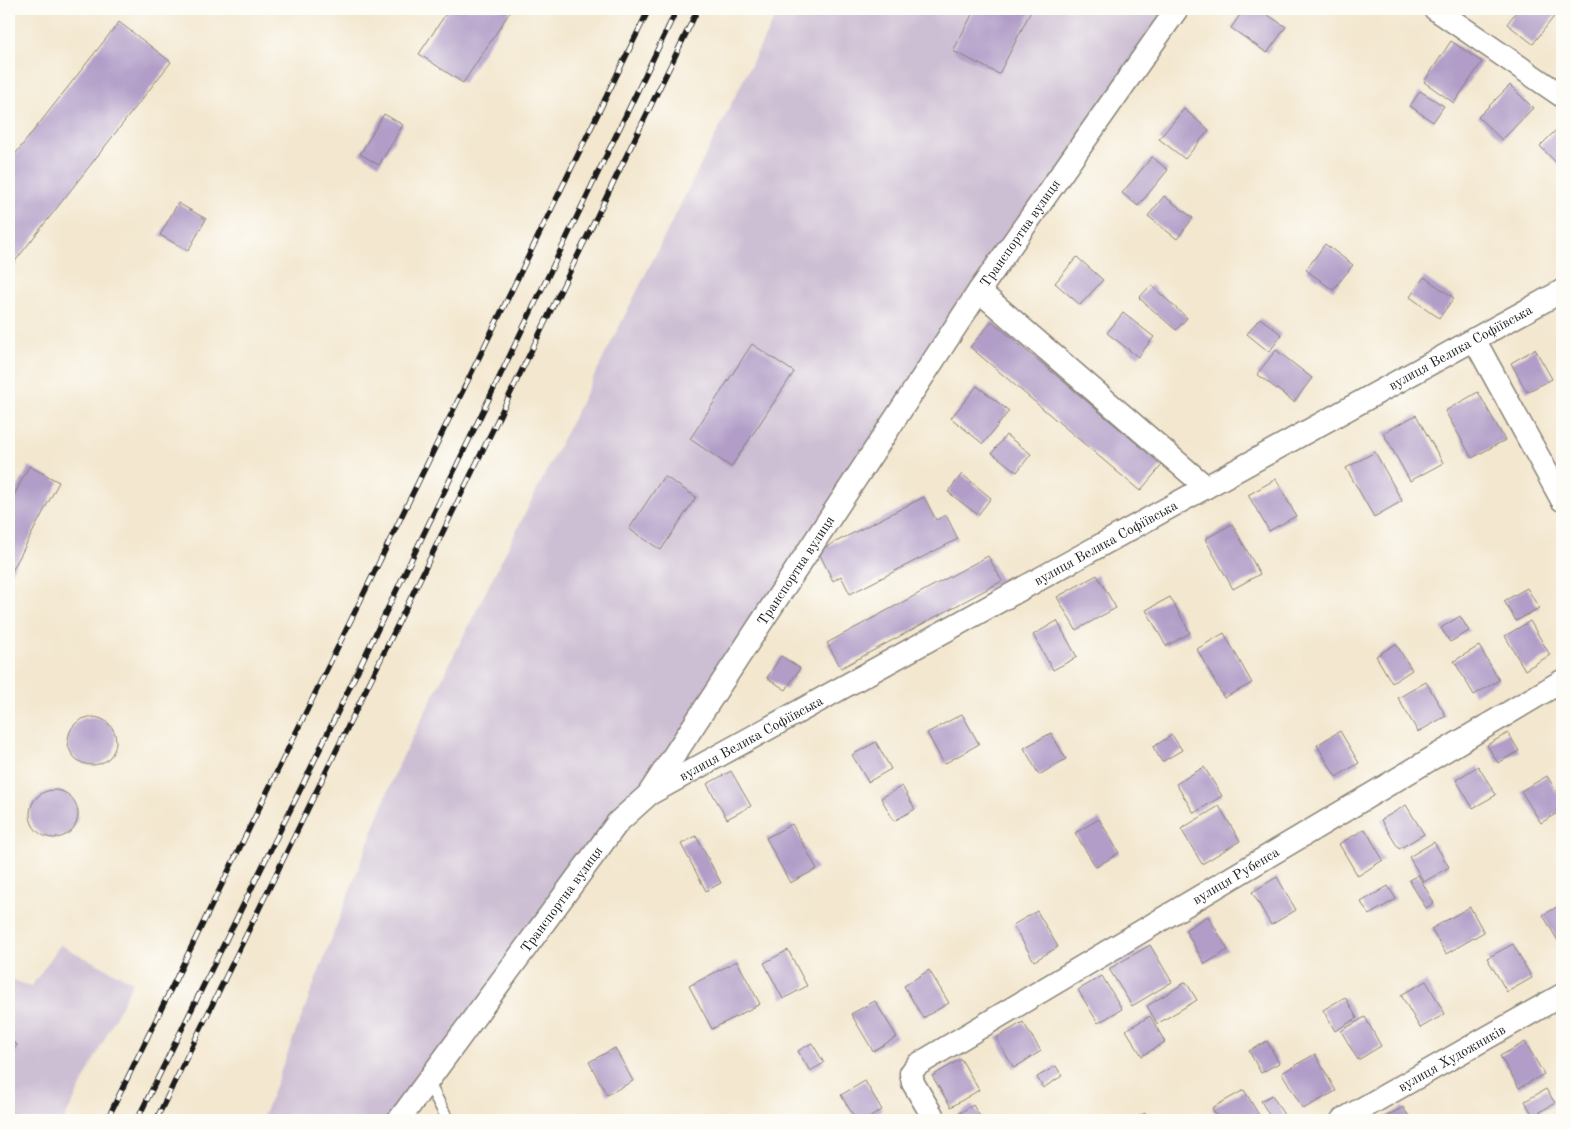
<svg xmlns="http://www.w3.org/2000/svg" width="1571" height="1129" font-family="'Old Standard TT',serif">
  <style>
    .industrial { fill: #ccbed3 }
    .building { fill: #b19dc8 }
    .lines { fill: none; stroke-linecap: round; stroke-linejoin: round }
    .lane-casing { stroke: #888276; stroke-width: 14 }
    .street-casing { stroke: #888276; stroke-width: 25 }
    .lane { stroke: #fff; stroke-width: 11 }
    .street { stroke: #fff; stroke-width: 22 }
    .rail-casing { stroke: #1c1c1c; stroke-width: 5.5 }
    .rail { stroke: #fdfcf7; stroke-width: 4; stroke-dasharray: 11; stroke-linecap: butt }
    .labels { text-anchor: middle; stroke-width: 4; stroke-linejoin: round; paint-order: stroke }
    .street-label { font-size: 14px; fill: #1c1c1c; stroke: #fdfcf7 }
  </style>
  <rect width="100%" height="100%" fill="#fdfcf7"/>
  <filter id="ink" filterUnits="userSpaceOnUse"><feTurbulence type="fractalNoise" baseFrequency=".02" numOctaves="2"/><feDisplacementMap in="SourceGraphic" scale="10" xChannelSelector="R" yChannelSelector="G"/><feConvolveMatrix kernelMatrix="1 2 1 2 8 2 1 2 1" color-interpolation-filters="sRGB"/></filter>
  <filter id="wash" filterUnits="userSpaceOnUse"><feTurbulence type="fractalNoise" baseFrequency=".0096" numOctaves="4" result="noise"/><feDisplacementMap in="SourceGraphic" scale="20" xChannelSelector="R" yChannelSelector="G"/><feGaussianBlur stdDeviation="1.12" result="paint"/><feColorMatrix in="noise" values="0 0 0 0 0 0 0 0 0 0 0 0 0 0 0 0 0 1.4 0 .05"/><feComposite in="paint" operator="in"/></filter>
  <g filter="url(#wash)">
    <rect width="100%" height="100%" fill="#f3e7cf"/>
    <!-- industrial -->
    <path class="industrial" d="M779 9H1177L648 795 399 1120H262L396 770Z
      M60 945 133 982 64 1120H9V978L31 987Z"/>
    <g id="blocks">
      <!-- building -->
      <path class="building" d="M449 9H512L463 83 419 54Z
        M975 9H1032L999 74 953 51Z
        M1244 9H1259L1286 27 1267 53 1231 28Z
        M1518 9H1557L1559 10 1533 44 1507 24Z
        M119 22 171 62 9 269V162Z
        M1451 41 1482 62 1454 103 1424 82Z
        M1510 85 1533 108 1502 140 1478 117Z
        M1420 91 1444 106 1433 122 1410 106Z
        M1184 109 1209 130 1185 159 1159 139Z
        M384 114 403 125 379 165 360 154Z
        M1562 124V169L1540 146Z
        M1152 157 1168 170 1138 206 1122 193Z
        M1164 196 1193 218 1177 239 1148 216Z
        M178 203 206 219 188 251 160 235Z
        M1325 244 1353 265 1333 290 1306 270Z
        M1077 257 1103 280 1080 305 1055 283Z
        M1424 277 1454 298 1439 318 1410 297Z
        M1151 285 1187 318 1176 330 1139 298Z
        M1123 313 1154 337 1138 357 1107 333Z
        M1260 318 1282 335 1269 352 1247 334Z
        M992 321 1162 465 1140 491 970 347Z
        M752 344 794 372 731 467 690 439Z
        M1535 349 1552 379 1527 392 1511 363Z
        M1276 350 1312 378 1294 402 1257 374Z
        M977 386 1009 411 983 444 951 418Z
        M1478 392 1505 440 1472 458 1445 411Z
        M1416 415 1443 463 1410 481 1383 433Z
        M1006 435 1031 454 1017 472 992 453Z
        M1375 452 1402 501 1374 517 1346 468Z
        M29 466 59 482 9 577V505Z
        M962 474 991 498 978 515 948 492Z
        M664 476 696 497 661 550 629 529Z
        M1276 479 1296 516 1269 531 1248 495Z
        M924 497 936 520 946 515 958 539 850 594 841 576 833 581 818 551Z
        M1232 524 1260 574 1233 589 1205 539Z
        M988 556 1002 581 841 668 827 643Z
        M1097 575 1116 608 1076 630 1057 597Z
        M1527 588 1539 608 1516 621 1504 601Z
        M1170 597 1190 633 1166 646 1146 610Z
        M1460 616 1469 631 1450 642 1441 628Z
        M1057 621 1077 657 1053 670 1033 635Z
        M1530 621 1550 655 1525 670 1505 636Z
        M1224 633 1252 683 1224 698 1197 649Z
        M1396 644 1412 670 1392 683 1376 656Z
        M1479 646 1499 680 1474 695 1454 661Z
        M781 656 800 668 786 690 767 678Z
        M1426 682 1446 716 1418 732 1398 698Z
        M962 714 979 744 944 764 927 733Z
        M68 741a24 24 0 1 1 48 0a24 24 0 1 1-48 0Z
        M1340 731 1359 763 1336 777 1317 745Z
        M1051 733 1066 759 1039 775 1024 748Z
        M1508 733 1519 751 1498 763 1487 745Z
        M1172 735 1182 750 1162 762 1153 747Z
        M876 742 891 769 868 782 852 755Z
        M1478 766 1496 795 1473 808 1456 780Z
        M1204 767 1222 796 1194 813 1176 784Z
        M731 771 751 806 727 819 707 784Z
        M1547 776 1562 801V810L1541 823 1521 791Z
        M902 786 915 809 894 821 881 798Z
        M30 814a24 24 0 1 1 48 0a24 24 0 1 1-48 0Z
        M1406 805 1424 834 1399 849 1381 820Z
        M1219 806 1240 841 1202 864 1181 829Z
        M1099 819 1119 853 1096 867 1075 833Z
        M792 824 817 869 790 883 766 838Z
        M1365 829 1383 860 1358 876 1339 844Z
        M696 836 721 883 706 891 681 844Z
        M1434 842 1449 867 1424 882 1409 857Z
        M1418 875 1434 903 1426 908 1409 880Z
        M1277 877 1296 910 1271 925 1252 892Z
        M1388 886 1396 899 1369 915 1361 902Z
        M1562 904V948L1543 915Z
        M1470 907 1484 932 1446 954 1431 929Z
        M1037 911 1058 947 1034 961 1013 925Z
        M1208 916 1228 950 1205 964 1185 930Z
        M1513 944 1532 978 1507 992 1487 958Z
        M1150 945 1172 982 1132 1006 1109 969Z
        M788 950 807 986 783 999 764 963Z
        M737 961 760 1004 712 1029 689 986Z
        M929 970 949 1003 923 1018 904 986Z
        M1102 976 1122 1009 1098 1023 1078 990Z
        M1426 981 1445 1014 1420 1028 1401 995Z
        M1186 982 1197 1000 1157 1024 1147 1006Z
        M1345 997 1357 1018 1335 1031 1323 1010Z
        M875 1001 897 1037 873 1051 851 1014Z
        M1150 1016 1165 1042 1142 1056 1126 1030Z
        M1365 1017 1381 1046 1358 1060 1341 1031Z
        M1023 1022 1041 1051 1014 1068 996 1038Z
        M9 1040 17 1045 9 1058Z
        M1267 1041 1279 1063 1261 1073 1249 1051Z
        M1525 1042 1544 1074 1519 1088 1500 1056Z
        M812 1043 824 1063 810 1071 798 1051Z
        M615 1048 633 1081 607 1095 589 1062Z
        M1315 1054 1336 1091 1303 1109 1282 1073Z
        M961 1059 979 1090 951 1107 932 1076Z
        M1056 1066 1062 1076 1043 1088 1037 1077Z
        M865 1081 882 1110 866 1120H856L841 1095Z
        M1546 1089 1555 1103 1533 1116 1525 1101Z
        M1244 1090 1262 1120H1219L1212 1108Z
        M1272 1095 1287 1120H1272L1261 1101Z
        M973 1105 982 1120H956L953 1117Z
        M1403 1107 1411 1120H1380Z
        M1145 1113 1149 1120H1132Z"/>
    </g>
  </g>
  <g filter="url(#ink)">
    <use href="#blocks" fill-opacity="0" stroke="#888276" stroke-width="1"/>
    <g class="lines">
      <defs>
        <path id="lane" d="M427 1080 448 1120"/>
        <g id="street">
          <path d="M1435 9 1562 96"/>
          <path d="M979 291 1206 487"/>
          <path d="M1474 339 1562 500"/>
          <path id="s1" d="M651 793 1562 291"/>
          <path id="s2" d="M399 1120 618 822 648 795 979 291 1177 9"/>
          <path id="s3" d="M935 1120 913 1083 911 1073 917 1065 1562 681"/>
          <path id="s4" d="M1342 1120 1562 995"/>
        </g>
      </defs>
      <!-- lane casing -->
      <use href="#lane" class="lane-casing"/>
      <!-- street casing -->
      <use href="#street" class="street-casing"/>
      <!-- lane -->
      <use href="#lane" class="lane"/>
      <!-- street -->
      <use href="#street" class="street"/>
      <defs>
        <path id="rail" d="M107 1120 649 9
          M137 1120 304 782 677 9
          M156 1120 698 9"/>
      </defs>
      <!-- rail casing -->
      <use href="#rail" class="rail-casing"/>
      <!-- rail -->
      <use href="#rail" class="rail"/>
    </g>
  </g>
  <g class="labels">
    <!-- street labels -->
    <g class="street-label">
      <text dy="5" stroke="none"><textPath href="#s2" startOffset="1084">Транспортна вулиця</textPath></text>
      <text dy="5" stroke="none"><textPath href="#s1" startOffset="924">вулиця Велика Софіївська</textPath></text>
      <text dy="5" stroke="none"><textPath href="#s1" startOffset="519">вулиця Велика Софіївська</textPath></text>
      <text dy="5" stroke="none"><textPath href="#s2" startOffset="679">Транспортна вулиця</textPath></text>
      <text dy="5" stroke="none"><textPath href="#s1" startOffset="114">вулиця Велика Софіївська</textPath></text>
      <text dy="5" stroke="none"><textPath href="#s3" startOffset="434">вулиця Рубенса</textPath></text>
      <text dy="5" stroke="none"><textPath href="#s2" startOffset="274">Транспортна вулиця</textPath></text>
      <text dy="5" stroke="none"><textPath href="#s4" startOffset="126">вулиця Художників</textPath></text>
    </g>
  </g>
  <!-- margin -->
  <rect width="1571" height="1129" fill="none" stroke="#fdfcf7" stroke-width="30"/>
</svg>
